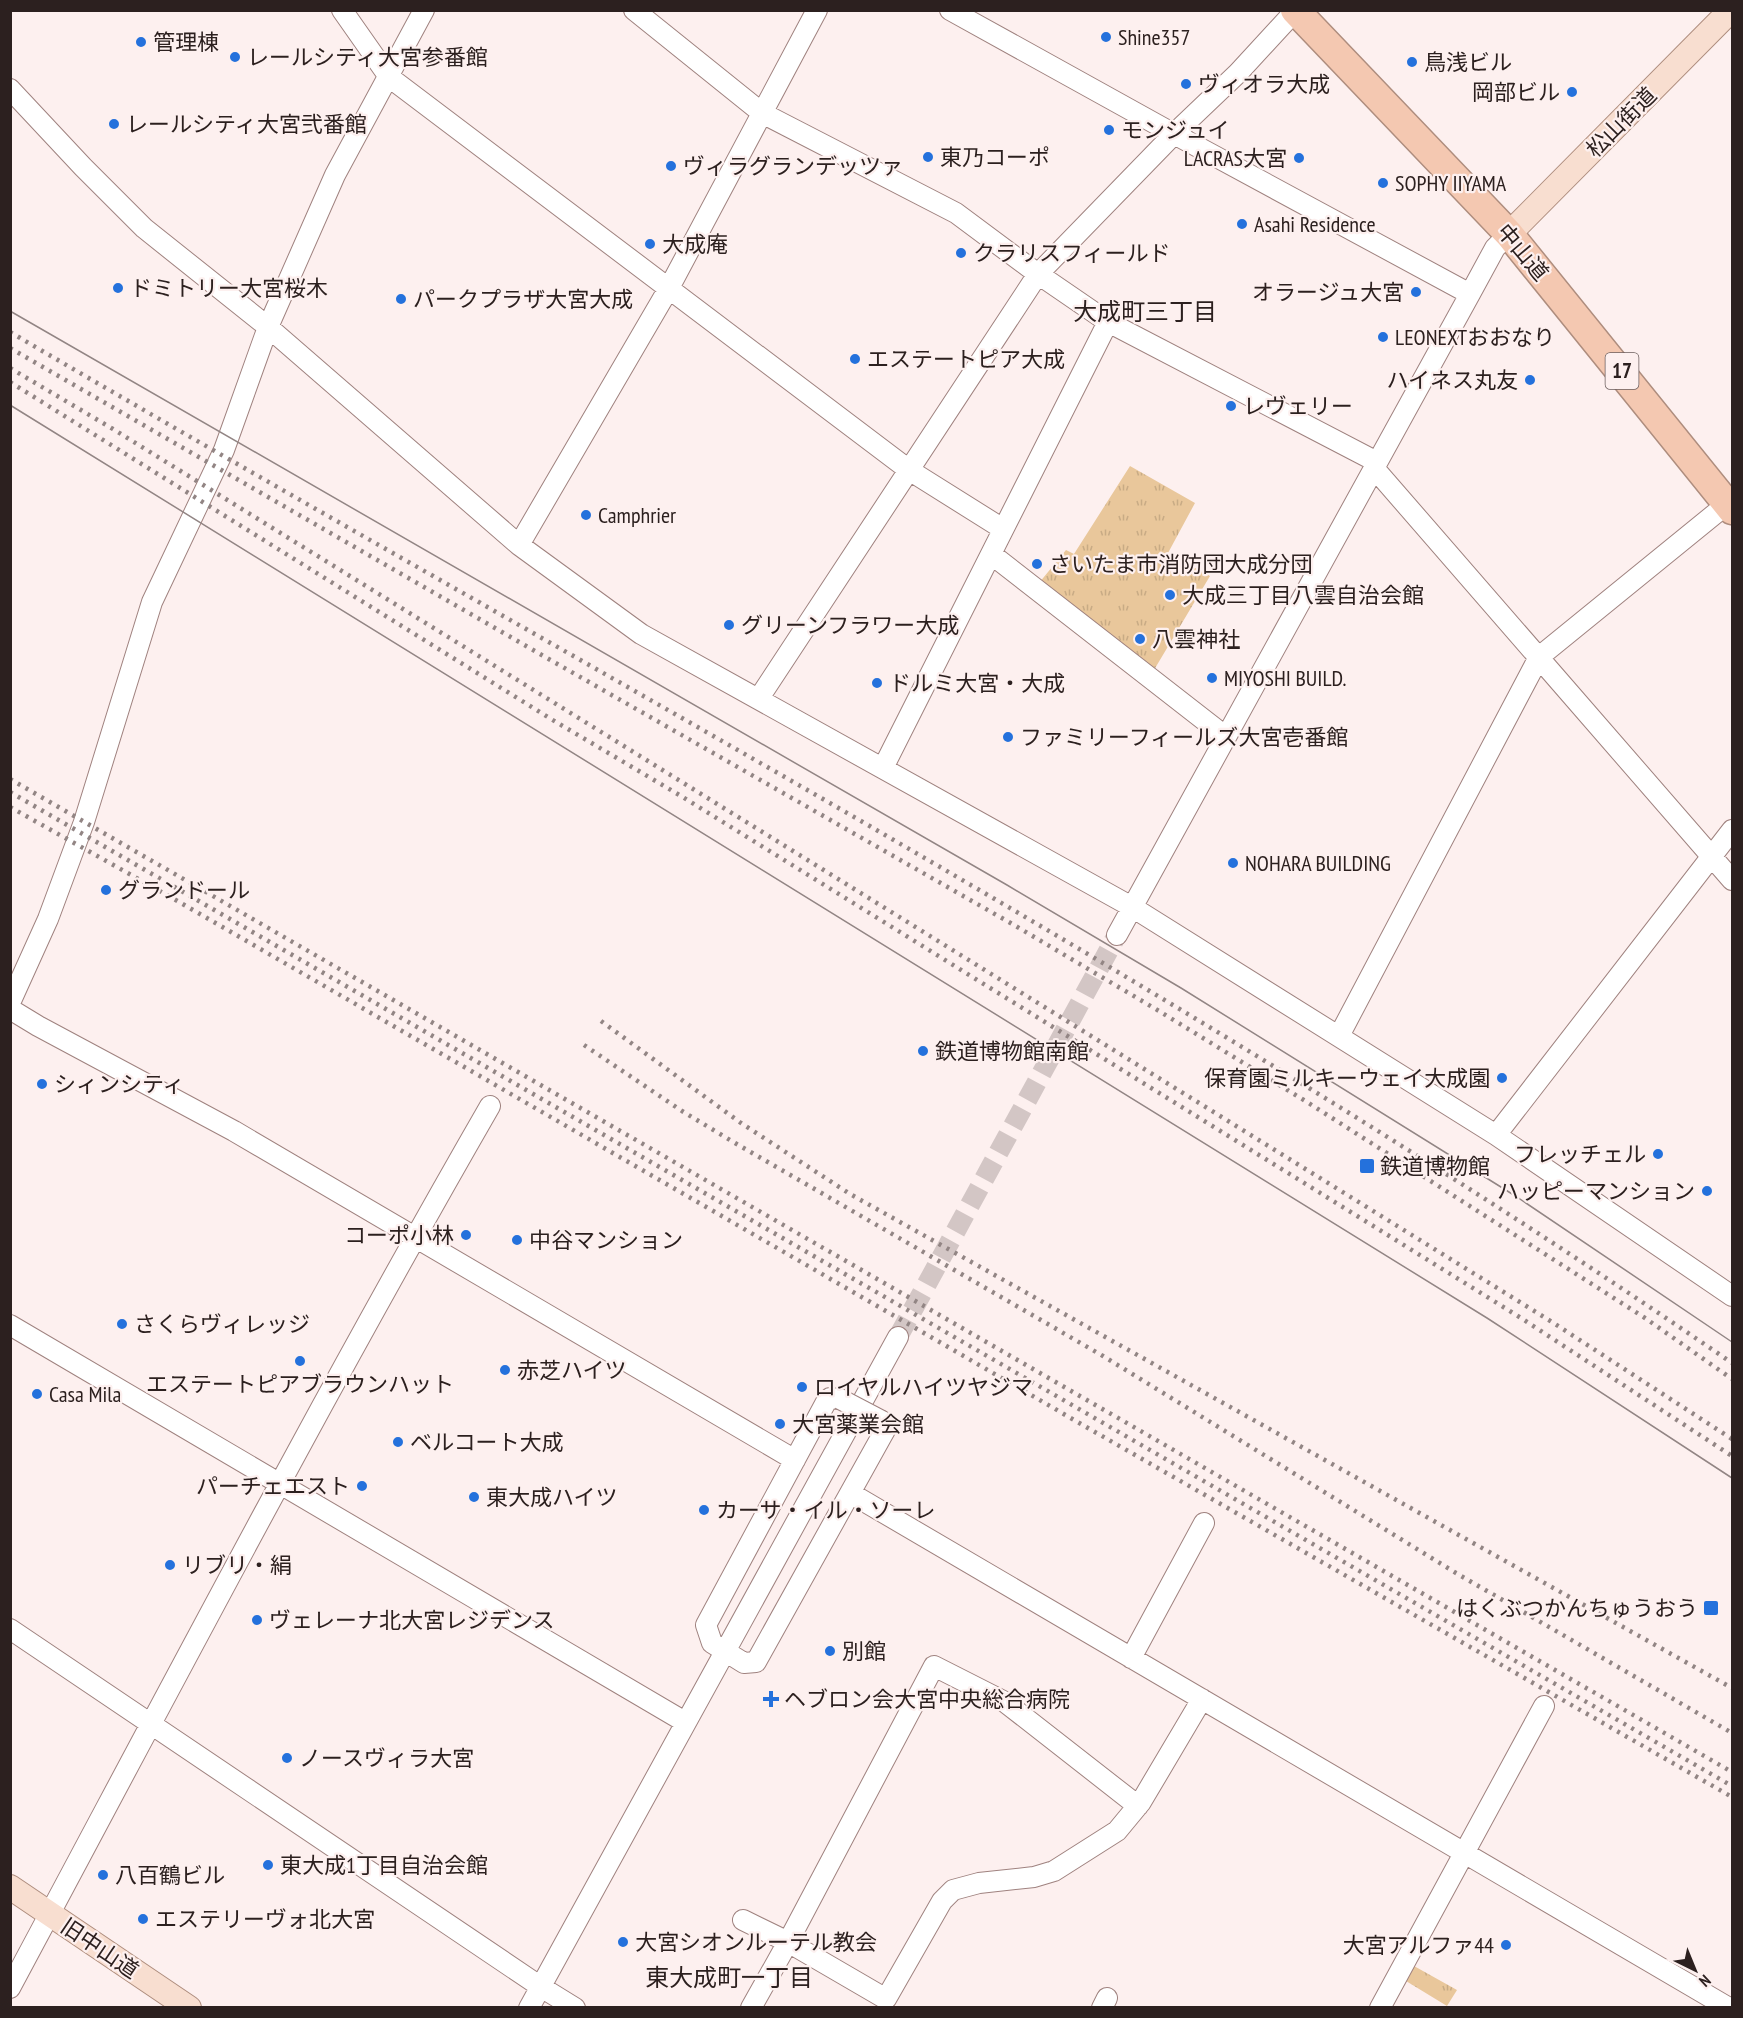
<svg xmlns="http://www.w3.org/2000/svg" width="1743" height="2018" font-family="'PT Sans Narrow','Noto Sans JP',sans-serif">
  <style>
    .grass { fill: url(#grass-tufts) }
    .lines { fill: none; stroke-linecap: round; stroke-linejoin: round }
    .minor-tunnel { stroke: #d3c6c5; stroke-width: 20; stroke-dasharray: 20 10; stroke-linecap: butt }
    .minor-casing { stroke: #9f827f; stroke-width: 22 }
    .major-casing { stroke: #ae8d7e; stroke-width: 26 }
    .highway-casing { stroke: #ae8d7e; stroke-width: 31 }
    .minor { stroke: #fff; stroke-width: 20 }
    .major { stroke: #f8ded0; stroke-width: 24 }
    .highway { stroke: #f4c8b1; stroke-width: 28 }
    .tram { stroke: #928584; stroke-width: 1.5 }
    .rail { stroke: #928584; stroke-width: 4.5; stroke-dasharray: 3 6; stroke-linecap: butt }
    .minor-bridge-casing { stroke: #9f827f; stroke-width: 22; stroke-linecap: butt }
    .minor-bridge { stroke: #fff; stroke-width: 20 }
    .poi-dot { fill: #2471dc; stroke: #fdf0ef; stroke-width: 2 }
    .labels { text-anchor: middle; stroke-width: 4.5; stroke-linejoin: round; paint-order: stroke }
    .shield { fill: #fdf0ef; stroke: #6b5e5d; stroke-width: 1.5 }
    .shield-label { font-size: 21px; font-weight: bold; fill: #2c201f }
    .poi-label { font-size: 22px; fill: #2c201f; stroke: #fdf0ef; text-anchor: start }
    .street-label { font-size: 22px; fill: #2c201f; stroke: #fdf0ef }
    .neighbourhood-label { font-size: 24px; fill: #2c201f; stroke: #fdf0ef }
  </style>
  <defs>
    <pattern id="grass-tufts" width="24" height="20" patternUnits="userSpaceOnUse" patternTransform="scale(1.5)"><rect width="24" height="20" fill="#e9c79b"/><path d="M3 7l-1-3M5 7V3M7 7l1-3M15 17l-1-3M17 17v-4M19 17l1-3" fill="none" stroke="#c8ab85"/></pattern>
  </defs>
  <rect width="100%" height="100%" fill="#fdf0ef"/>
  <!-- grass -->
  <path class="grass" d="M1130 466 1195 503 1168 553 1210 576 1151 675 1039 583 1066 550 1074 554Z
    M1414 1966 1457 1990 1447 2006 1406 1981Z"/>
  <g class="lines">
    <!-- minor-tunnel -->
    <path class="minor-tunnel" d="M898 1337 1117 935"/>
    <defs>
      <path id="minor" d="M342 10 389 77 909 470 1003 529
        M634 10 762 113 956 213 1038 274 1108 322 1377 462
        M950 10 1174 134 1470 294
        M10 89 83 167 144 228 268 327 519 545 641 634 1132 907 1496 1135 1732 1296
        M1374 468 1732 880
        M519 545 669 288 817 10
        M991 554 1226 737
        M759 698 1038 274 1174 134 1238 73 1296 10
        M883 768 1108 322
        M1117 935 1470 294 1495 248 1509 234
        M10 1003 48 919 84 822 152 602 224 450 268 327 335 175 424 10
        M10 1009 38 1026 234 1131 795 1460
        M1339 1036 1539 657 1732 500
        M1496 1135 1732 830
        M10 1325 685 1722
        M840 1399 830 1398 826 1402 706 1625 712 1643 744 1663 756 1662 884 1432 886 1428 882 1421
        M850 1493 1729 2008
        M10 1629 541 1987 575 2008
        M1131 1658 1204 1523
        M743 1920 788 1942 886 1999 942 1901 953 1890 979 1883 1034 1877 1054 1871 1117 1831 1141 1802 1202 1699
        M10 1988C168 1693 323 1396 490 1106
        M529 2008 898 1337
        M751 2008 788 1942 934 1666 1005 1702 1138 1806
        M1102 2008 1107 1998
        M1380 2008 1544 1706"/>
      <path id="major" d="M1509 234 1731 10
        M10 1887 189 2008"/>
      <path id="highway" d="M1295 10 1509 234 1732 510"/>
    </defs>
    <!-- minor casing -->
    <use href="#minor" class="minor-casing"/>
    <!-- major casing -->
    <use href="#major" class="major-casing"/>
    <!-- highway casing -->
    <use href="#highway" class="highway-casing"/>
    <!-- minor -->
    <use href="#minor" class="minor"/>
    <!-- major -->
    <use href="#major" class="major"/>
    <!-- highway -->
    <use href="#highway" class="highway"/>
    <!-- tram -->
    <path class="tram" d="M10 311 1007 885 1181 988 1517 1197 1732 1342
      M10 405 1487 1318 1732 1478"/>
    <!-- rail -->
    <path class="rail" d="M10 332C587 671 1181 984 1732 1363
      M10 348 540 654 1014 925 1159 1011 1307 1102 1645 1318 1732 1379
      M10 368 113 429 1552 1322 1732 1439
      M10 382 551 719 681 796 1309 1186 1521 1318 1732 1456
      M10 779 1732 1772
      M10 792 1732 1786
      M10 807 174 899 1088 1428 1732 1797
      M601 1021 741 1123 850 1194 1732 1688
      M584 1045 682 1111 735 1143 1103 1356 1456 1573 1732 1733"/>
    <defs>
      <path id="minor-bridge" d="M840 1399 882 1421"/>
    </defs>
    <!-- minor-bridge casing -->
    <use href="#minor-bridge" class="minor-bridge-casing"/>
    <!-- minor-bridge -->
    <use href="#minor-bridge" class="minor-bridge"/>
  </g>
  <!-- markers -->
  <g class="poi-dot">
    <circle cx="1106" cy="37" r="6"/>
    <circle cx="141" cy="42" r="6"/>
    <circle cx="235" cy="57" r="6"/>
    <circle cx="1412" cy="62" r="6"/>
    <circle cx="1186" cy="84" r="6"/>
    <circle cx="1572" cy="92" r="6"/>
    <circle cx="114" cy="124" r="6"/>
    <circle cx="1109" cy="130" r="6"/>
    <circle cx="928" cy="157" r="6"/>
    <circle cx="1299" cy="158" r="6"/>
    <circle cx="671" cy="166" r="6"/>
    <circle cx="1383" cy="183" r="6"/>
    <circle cx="1242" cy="224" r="6"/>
    <circle cx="650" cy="244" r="6"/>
    <circle cx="961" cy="253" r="6"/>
    <circle cx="118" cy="288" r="6"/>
    <circle cx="1416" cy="292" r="6"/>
    <circle cx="401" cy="299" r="6"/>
    <circle cx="1383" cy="337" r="6"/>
    <circle cx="855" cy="359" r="6"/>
    <circle cx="1530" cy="380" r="6"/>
    <circle cx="1231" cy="406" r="6"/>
    <circle cx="586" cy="515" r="6"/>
    <circle cx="1037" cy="564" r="6"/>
    <circle cx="1170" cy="595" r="6"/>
    <circle cx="729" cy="625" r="6"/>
    <circle cx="1140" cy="639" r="6"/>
    <circle cx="1212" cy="678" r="6"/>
    <circle cx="877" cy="683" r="6"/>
    <circle cx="1008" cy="737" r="6"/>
    <circle cx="1233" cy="863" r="6"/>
    <circle cx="106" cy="890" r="6"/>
    <circle cx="923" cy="1051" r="6"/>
    <circle cx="1502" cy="1078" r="6"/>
    <circle cx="42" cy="1084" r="6"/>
    <circle cx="1658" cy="1154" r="6"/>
    <rect x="1359" y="1158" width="16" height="16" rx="3"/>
    <circle cx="1707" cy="1191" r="6"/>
    <circle cx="466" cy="1235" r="6"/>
    <circle cx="517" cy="1240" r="6"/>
    <circle cx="122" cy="1324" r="6"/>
    <circle cx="300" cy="1361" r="6"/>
    <circle cx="505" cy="1370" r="6"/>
    <circle cx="802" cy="1387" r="6"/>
    <circle cx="37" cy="1394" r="6"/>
    <circle cx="780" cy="1424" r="6"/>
    <circle cx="398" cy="1442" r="6"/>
    <circle cx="362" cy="1486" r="6"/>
    <circle cx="474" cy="1497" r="6"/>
    <circle cx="704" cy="1510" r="6"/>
    <circle cx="170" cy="1565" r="6"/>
    <rect x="1703" y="1600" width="16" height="16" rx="3"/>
    <circle cx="257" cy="1620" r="6"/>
    <circle cx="830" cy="1651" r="6"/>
    <path d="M768 1690h6v6h6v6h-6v6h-6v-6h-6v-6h6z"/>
    <circle cx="287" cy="1758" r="6"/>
    <circle cx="268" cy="1865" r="6"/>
    <circle cx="103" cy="1875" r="6"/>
    <circle cx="143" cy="1919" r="6"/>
    <circle cx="623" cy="1942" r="6"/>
    <circle cx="1506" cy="1945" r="6"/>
  </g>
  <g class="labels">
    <!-- shield labels -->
    <rect class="shield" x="1605.5" y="353" width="33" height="36" rx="4.5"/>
    <g class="shield-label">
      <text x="1622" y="378">17</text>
    </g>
    <!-- poi labels -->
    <g class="poi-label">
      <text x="1118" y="45">Shine357</text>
      <text x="153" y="50">管理棟</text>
      <text x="247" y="65">レールシティ大宮参番館</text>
      <text x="1424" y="70">鳥浅ビル</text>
      <text x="1198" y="92">ヴィオラ大成</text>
      <text x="1560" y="100" text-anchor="end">岡部ビル</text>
      <text x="126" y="132">レールシティ大宮弐番館</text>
      <text x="1121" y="138">モンジュイ</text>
      <text x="940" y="165">東乃コーポ</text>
      <text x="1287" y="166" text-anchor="end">LACRAS大宮</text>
      <text x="683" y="174">ヴィラグランデッツァ</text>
      <text x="1395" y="191">SOPHY IIYAMA</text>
      <text x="1254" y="232">Asahi Residence</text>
      <text x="662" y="252">大成庵</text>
      <text x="973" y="261">クラリスフィールド</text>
      <text x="130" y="296">ドミトリー大宮桜木</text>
      <text x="1404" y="300" text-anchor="end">オラージュ大宮</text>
      <text x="413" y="307">パークプラザ大宮大成</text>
      <text x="1395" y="345">LEONEXTおおなり</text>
      <text x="867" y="367">エステートピア大成</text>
      <text x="1518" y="388" text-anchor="end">ハイネス丸友</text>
      <text x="1243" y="414">レヴェリー</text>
      <text x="598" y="523">Camphrier</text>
      <text x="1049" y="572">さいたま市消防団大成分団</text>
      <text x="1182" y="603">大成三丁目八雲自治会館</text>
      <text x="741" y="633">グリーンフラワー大成</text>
      <text x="1152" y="647">八雲神社</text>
      <text x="1224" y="686">MIYOSHI BUILD.</text>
      <text x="889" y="691">ドルミ大宮・大成</text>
      <text x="1020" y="745">ファミリーフィールズ大宮壱番館</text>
      <text x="1245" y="871">NOHARA BUILDING</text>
      <text x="118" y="898">グランドール</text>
      <text x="935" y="1059">鉄道博物館南館</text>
      <text x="1490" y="1086" text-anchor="end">保育園ミルキーウェイ大成園</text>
      <text x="54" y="1092">シィンシティ</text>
      <text x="1646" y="1162" text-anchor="end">フレッチェル</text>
      <text x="1380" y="1174">鉄道博物館</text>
      <text x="1695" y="1199" text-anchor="end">ハッピーマンション</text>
      <text x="454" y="1243" text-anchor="end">コーポ小林</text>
      <text x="529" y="1248">中谷マンション</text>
      <text x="134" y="1332">さくらヴィレッジ</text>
      <text x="517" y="1378">赤芝ハイツ</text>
      <text x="300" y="1392" text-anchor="middle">エステートピアブラウンハット</text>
      <text x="814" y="1395">ロイヤルハイツヤジマ</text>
      <text x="49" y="1402">Casa Mila</text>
      <text x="792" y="1432">大宮薬業会館</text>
      <text x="410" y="1450">ベルコート大成</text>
      <text x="350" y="1494" text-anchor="end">パーチェエスト</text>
      <text x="486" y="1505">東大成ハイツ</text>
      <text x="716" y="1518">カーサ・イル・ソーレ</text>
      <text x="182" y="1573">リブリ・絹</text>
      <text x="1698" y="1616" text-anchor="end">はくぶつかんちゅうおう</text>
      <text x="269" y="1628">ヴェレーナ北大宮レジデンス</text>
      <text x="842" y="1659">別館</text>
      <text x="784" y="1707">ヘブロン会大宮中央総合病院</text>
      <text x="299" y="1766">ノースヴィラ大宮</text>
      <text x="280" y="1873">東大成1丁目自治会館</text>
      <text x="115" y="1883">八百鶴ビル</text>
      <text x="155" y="1927">エステリーヴォ北大宮</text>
      <text x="635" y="1950">大宮シオンルーテル教会</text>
      <text x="1494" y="1953" text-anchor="end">大宮アルファ44</text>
    </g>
    <!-- street labels -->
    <g class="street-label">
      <text transform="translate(1621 122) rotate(-45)" y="8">松山街道</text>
      <text transform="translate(1523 252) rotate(50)" y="8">中山道</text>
      <text transform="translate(100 1948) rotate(34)" y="8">旧中山道</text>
    </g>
    <!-- neighbourhood labels -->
    <g class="neighbourhood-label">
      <text x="1145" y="320">大成町三丁目</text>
      <text x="729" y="1986">東大成町一丁目</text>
    </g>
  </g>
  <!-- border -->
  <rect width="1743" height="2018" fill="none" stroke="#2c201f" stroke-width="24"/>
  <!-- north arrow -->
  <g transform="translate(1695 1970) rotate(137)" stroke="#fdf0ef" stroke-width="4.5" paint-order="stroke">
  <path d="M0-4.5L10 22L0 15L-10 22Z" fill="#2c201f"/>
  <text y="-9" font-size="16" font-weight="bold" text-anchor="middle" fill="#2c201f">N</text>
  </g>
</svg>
